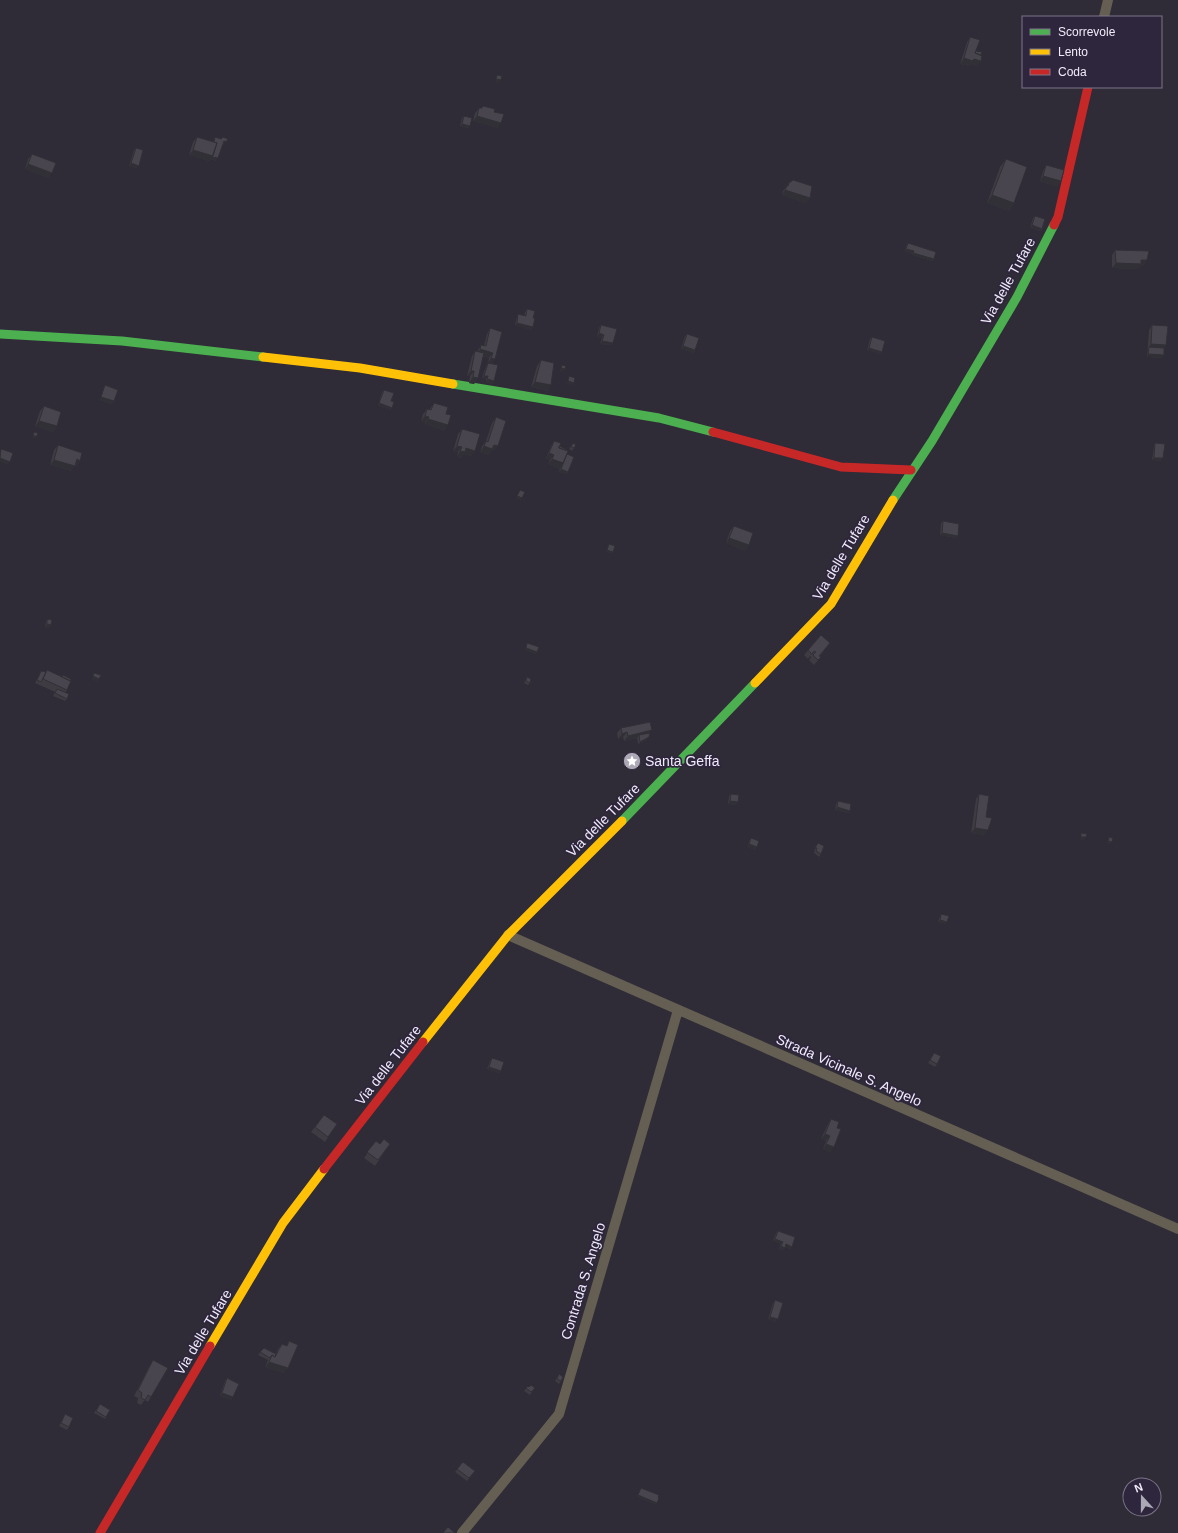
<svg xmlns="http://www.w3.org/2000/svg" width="1178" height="1533" font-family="Helvetica,sans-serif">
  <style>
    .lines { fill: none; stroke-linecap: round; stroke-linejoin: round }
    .street { stroke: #645f52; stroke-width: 10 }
    .fast { stroke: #4caf50; stroke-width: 9 }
    .slow { stroke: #ffc107; stroke-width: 9 }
    .jam { stroke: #c62828; stroke-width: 9 }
    .wall { fill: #3e3b43 }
    .shaded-wall { fill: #323037 }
    .building { fill: #48454e; stroke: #323037 }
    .labels { text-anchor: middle; stroke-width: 3.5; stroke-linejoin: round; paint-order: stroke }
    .street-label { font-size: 14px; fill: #f0ebfa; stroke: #2e263c }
    .poi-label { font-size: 14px; fill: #f0ebfa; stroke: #2e263c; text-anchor: start }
  </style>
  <rect width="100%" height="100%" fill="#2f2b37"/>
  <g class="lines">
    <!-- street -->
    <path class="street" d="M1104 17 1108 0
      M508 935 1178 1229
      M462 1533 559 1414 678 1010"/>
    <!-- fast -->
    <path class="fast" d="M0 334 122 341 263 357
      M453 384 659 418 713 432
      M893 500 932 441 1017 297 1054 225
      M622 821 755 683"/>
    <!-- slow -->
    <path class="slow" d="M263 357 360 368 453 384
      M755 683 831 604 893 500
      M423 1042 508 935 622 821
      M210 1346 283 1223 324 1169"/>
    <!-- jam -->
    <path class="jam" d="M1054 225 1058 217 1088 87
      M713 432 841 467 911 470
      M324 1169 423 1042
      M100 1533 210 1346"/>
  </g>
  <!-- wall -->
  <path class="wall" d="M970 37 976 51 981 55V61L977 66 971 64 970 66 960 64 967 42Z
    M483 106 494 112 498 128 473 121 475 113 479 108H482Z
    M464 116 470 126 468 128 460 126 462 118Z
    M197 137 213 142 215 137 221 139 223 137 224 145 223 144 216 161 211 159 209 161 189 155 193 142Z
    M136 148 137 168 129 166 134 150Z
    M32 154 49 178 25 169 28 159Z
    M1006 159 1014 203 1009 211 987 203 1000 167Z
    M1046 165 1061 181 1057 187 1040 181 1043 171Z
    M789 183 810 198 806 203 782 195 783 191Z
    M1035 216 1042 229 1040 231 1030 228 1033 218Z
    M908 243 934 259 932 261 912 255V254L905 251 906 246Z
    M1115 250 1144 266H1140L1137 269 1112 268V255Z
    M527 309 533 318V327L531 330 515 325 517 317 518 314 524 316 525 312Z
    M601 325 613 343 611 345 600 344 602 337 597 336 599 328Z
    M1152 325 1166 345 1164 348 1162 358 1147 357 1149 330Z
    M490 328 495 359 491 364 488 363 489 358 483 356 478 378 474 384 469 383 470 376H467L472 356 475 351 477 352 478 350 481 345H484L487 334Z
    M687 334 695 350 694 353 681 349 685 336Z
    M872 337 880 354 867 350 870 339Z
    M541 360 548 391 531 387 537 366Z
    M488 363 494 381 492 384 486 382V379L482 378 486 366Z
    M105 385 114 401 112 404 100 400Z
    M384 390 391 401V410L378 406 382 392Z
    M434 403 446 414 448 425 444 431 425 424V423L421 421 423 414 427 409 429 410Z
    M44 406 57 426 53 432 35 426 40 411Z
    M496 417 494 451 492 450 489 455 480 452 482 446 486 441 492 423Z
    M462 429 475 451 471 456 464 454 461 458 457 456 458 452 453 451 458 434Z
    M554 441 559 446 566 450 567 454 568 472 566 474 559 472 560 468V469L548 464 550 460 546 458 551 446Z
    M573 443 574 448 572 451 569 449Z
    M1155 443 1163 458 1161 461 1152 460 1154 446Z
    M58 445 80 461 77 466 75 465 71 471 50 465 54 450Z
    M943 521 956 538 940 535 941 523Z
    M734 526 749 545 745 551 726 543 730 531Z
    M47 620 51 625 49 628 45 627 46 622Z
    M830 643 820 656 821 657 814 665 809 660 811 657 810 656 808 659 804 655 808 650Z
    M47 670 62 677 63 675 67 690 65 693 67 699 65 701 53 696 55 692 35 683 41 671 46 672Z
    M527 677 530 683 528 685 524 683Z
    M621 728 650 733 647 740 638 744 637 738 624 741 623 737 618 739 617 733Z
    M731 794 736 805 728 804 729 796Z
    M979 794 986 817 984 835 971 833 976 799Z
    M838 801 850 811 848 813 835 810 836 804Z
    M751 838 757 847 755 850 748 847 749 841Z
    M818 843 821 854 819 857 814 853 815 851H814Z
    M941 914 947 922 945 924 938 922 940 916Z
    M934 1053 937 1064 935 1067 928 1063Z
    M492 1058 501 1071 499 1073 487 1069 490 1061Z
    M324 1115 337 1124 325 1142 311 1132Z
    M831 1119 834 1147 830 1152 823 1149 826 1141 821 1139 828 1124Z
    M376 1141 380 1144H390L375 1166 364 1158Z
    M778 1231 792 1247 790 1249 785 1247 783 1250 779 1249 781 1244 773 1241 776 1233Z
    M775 1300 776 1322 768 1319 773 1303Z
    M289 1341 284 1373 265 1367 268 1360 258 1355 260 1352 276 1354 278 1349 282 1344 286 1346Z
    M153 1360 151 1397 148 1402 145 1400 141 1405 137 1403 138 1398 134 1396 150 1365Z
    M559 1374 561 1381 559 1384 555 1381Z
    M227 1378 233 1397 231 1400 220 1396 225 1381Z
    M528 1386 529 1387 535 1388 530 1395 524 1391Z
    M100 1404 110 1410 105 1419 94 1413Z
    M65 1414 69 1427 67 1430 59 1426Z
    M463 1462 475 1471 467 1481 455 1472Z"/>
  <!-- shaded-wall -->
  <path class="shaded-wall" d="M964 58 974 59 981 61 977 66 971 64 970 66 960 64Z
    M496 79 501 80 499 83 495 82Z
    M477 116 501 123 498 128 473 121Z
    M462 124 470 126 468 128 460 126Z
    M193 150 213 156 218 158 216 161 211 159 209 161 189 155Z
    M131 163 139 166 137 168 129 166Z
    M28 164 52 173 49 178 25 169Z
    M1043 176 1061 181 1057 187 1040 181Z
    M785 190 810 198 806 203 782 195Z
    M992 195 1014 203 1009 211 987 203Z
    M1032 225 1042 229 1040 231 1030 228Z
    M906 249 914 251 912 254 905 251Z
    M913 253 934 259 932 261 912 255Z
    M1141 260H1147L1144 266H1140L1137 269 1112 268 1116 263Z
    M517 323 533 327 531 330 515 325Z
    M599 333 604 335 602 337 597 336Z
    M602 341 613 343 611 345 600 344Z
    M1151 344 1166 345 1162 350 1149 347Z
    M683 346 695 350 694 353 681 349Z
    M869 348 882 352 880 354 867 350Z
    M480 349 493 353 489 358 477 354Z
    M1148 354 1164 355 1162 358 1147 357Z
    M491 358 495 359 491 364 488 363Z
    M561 368 565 369 563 372 559 371Z
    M471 371H474L470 376H467Z
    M484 376H488L486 379 482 378Z
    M473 377 478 378 474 384 469 383Z
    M487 379 494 381 492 384 486 382Z
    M568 381 574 383 572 385 566 384Z
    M535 382 551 385 548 391 531 387Z
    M101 397 114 401 112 404 100 400Z
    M379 403 392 408 391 410 378 406Z
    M425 416 429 417 425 423 421 421Z
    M428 419 448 425 444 431 425 424Z
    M39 421 57 426 53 432 35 426Z
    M33 436H37L35 439 32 438Z
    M494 445 498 446 494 451 492 450 489 455 480 452 484 446Z
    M457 446 462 447 458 452 453 451Z
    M466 448 475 451 471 456 464 454 461 458 457 456 460 451Z
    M549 453 554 455 550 460 546 458Z
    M0 458 10 462 8 465 0 462Z
    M1154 458H1163L1161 461 1152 460Z
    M77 459 80 461 77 466 73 465Z
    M552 459 563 463 560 469 548 464Z
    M54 460 75 466 71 471 50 465Z
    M561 469 568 472 566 474 559 472Z
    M517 496 522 498 521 501 515 498Z
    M942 533 958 536 956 538 940 535Z
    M729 538 749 545 745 551 726 543Z
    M607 550 613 552 612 554 605 552Z
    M47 624 51 625 49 628 45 627Z
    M526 648 537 652 536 655 524 650Z
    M93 676 99 679 97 682 91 679Z
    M652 730 648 735H639L637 738 624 741 628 736Z
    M627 732 623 737 618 739 622 734Z
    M649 737 647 740 638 744 640 742Z
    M730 801 738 802 736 805 728 804Z
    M837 807 850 811 848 813 835 810Z
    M975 828 988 830 984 835 971 833Z
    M1081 837H1086L1084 840H1079Z
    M1108 841 1112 842 1110 844 1106 843Z
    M749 844 757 847 755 850 748 847Z
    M940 920 947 922 945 924 938 922Z
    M489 1067 501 1071 499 1073 487 1069Z
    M825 1134 830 1136 826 1141 821 1139Z
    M826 1144 834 1147 830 1152 823 1149Z
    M775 1239 783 1242 781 1244 773 1241Z
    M786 1244 792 1247 790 1249 784 1247Z
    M781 1246 785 1248 783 1250 779 1249Z
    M770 1317 778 1319 776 1322 768 1319Z
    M269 1362 288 1368 284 1373 265 1367Z
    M222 1393 233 1397 231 1400 220 1396Z
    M638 1495 657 1503 655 1505 636 1497Z"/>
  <!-- building -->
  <path class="building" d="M970 37 980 40 975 53 982 56 981 61 974 59 973 61 964 58Z
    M976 51 982 52 981 55 975 53Z
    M497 75 502 76 501 80 496 79Z
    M483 106 495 109 494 112 504 114 501 123 477 116 479 108H482Z
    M464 116 472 118 470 126 462 124Z
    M197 137 217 143 213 156 193 150Z
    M215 137 221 139 223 137 228 139 226 142 224 141 218 158 212 157 217 143 214 142Z
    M136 148 143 150 139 166 131 163Z
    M32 154 56 163 52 173 28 164Z
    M1006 159 1027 167 1014 203 992 195Z
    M1046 165 1064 170 1061 181 1043 176Z
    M793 180 812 186 810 198 785 190 787 186H788L789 183Z
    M1035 216 1045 219 1042 229 1032 225Z
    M908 243 936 252 934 259 913 253 914 251 906 249Z
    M1115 250 1149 251 1147 260H1141V264L1116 263Z
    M527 309 535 311 533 318H535L533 327 517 323 518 314 526 316Z
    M601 325 617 329 613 343 602 341 604 335 599 333Z
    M1152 325 1168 326 1166 345 1151 344Z
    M490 328 502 332 495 359 491 358 493 353 480 349 481 345 486 346Z
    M687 334 699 338 695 350 683 346Z
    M872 337 885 341 882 352 869 348Z
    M1149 347 1164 348V355L1148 354Z
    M475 351 484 353 478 378 473 377 474 371H471Z
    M541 360 554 363 551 385 535 382Z
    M488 363 498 365 494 381 487 379 488 376H484Z
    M562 365 566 366 565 369 561 368Z
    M569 376 575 378 574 383 568 381Z
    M105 385 118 390 114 401 101 397Z
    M384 390 394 393 391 401 394 402 392 408 379 403Z
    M434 403 448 407 446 414 451 415 448 425 428 419 429 417 425 416 427 409 431 410Z
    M44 406 61 412 57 426 39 421Z
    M496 417 506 421 498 446 494 445 492 449 484 446 486 441 488 442Z
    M462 429 480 434 475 451 466 448 465 452 460 451 462 447 457 446Z
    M34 432 38 433 37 436H33Z
    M554 441 561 443 559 448 568 451 563 463 552 459 554 455 549 453Z
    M573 443 576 445 574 448 571 447Z
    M1155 443 1165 444 1163 458H1154Z
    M58 445 82 453 80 461 77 459 75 466 54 460Z
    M559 446 566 449V450L559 448Z
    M1 449 13 453 10 462 0 458Z
    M567 454 574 457 568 472 561 469Z
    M520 490 525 492 522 498 517 496Z
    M943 521 959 524 958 536 942 533Z
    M734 526 753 533 749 545 729 538Z
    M609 544 615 546 613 552 607 550Z
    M50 619 52 621 51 625 47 624V620Z
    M821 635 830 643 819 656 821 657 818 660 813 655 816 652 814 651 812 654 808 650Z
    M527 643 539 647 537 652 526 648Z
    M47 670 71 681 67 690 43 679Z
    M41 671 46 672 41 682 37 680Z
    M94 673 101 675 99 679 93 676Z
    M63 675 71 679 70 681 62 677Z
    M527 677 531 679 530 683 526 681Z
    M57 689 69 694 67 699 55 693Z
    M650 722 652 730 628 736 627 732 622 734 621 728Z
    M650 733 649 737 640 742 639 735Z
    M731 794 739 795 738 802 730 801Z
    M979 794 989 796 986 817 992 818 988 830 975 828Z
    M838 801 851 804 850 811 837 807Z
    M1081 833 1087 834 1086 837H1081Z
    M1109 837 1113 838 1112 842 1108 841Z
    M751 838 759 841 757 847 749 844Z
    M818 843 824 846 821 854 816 851 817 848H815Z
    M941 914 949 916 947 922 940 920Z
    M934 1053 941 1056 937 1064 930 1060Z
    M492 1058 504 1062 501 1071 489 1067Z
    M324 1115 337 1124 328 1137 315 1127Z
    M831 1119 839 1122 837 1128 841 1129 834 1147 826 1144 830 1136 825 1134Z
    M384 1139 390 1144 378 1160 367 1152 376 1141 380 1144Z
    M778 1231 795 1237 792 1247 786 1244 785 1248 781 1246 783 1242 775 1239Z
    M775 1300 783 1303 778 1319 770 1317Z
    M289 1341 298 1345 288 1368 269 1362 272 1355 275 1357 282 1344 287 1346Z
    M264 1348 276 1354 275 1357 272 1355 270 1358 260 1352Z
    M153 1360 168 1368 151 1397 148 1395 145 1400 141 1398 142 1393 138 1390Z
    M559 1374 563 1377 561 1381 557 1379Z
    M227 1378 239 1384 233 1397 222 1393Z
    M531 1385 535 1388 531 1392 526 1388 528 1386 529 1387Z
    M100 1404 110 1410 106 1417 96 1411Z
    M65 1414 73 1418 69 1427 61 1423Z
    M463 1462 475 1471 469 1478 457 1469Z
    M641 1488 659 1495 658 1497 659 1498 657 1503 638 1495Z
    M448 1527 455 1533H443Z"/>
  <!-- icons -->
  <defs>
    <symbol id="sight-disc" viewBox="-11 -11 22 22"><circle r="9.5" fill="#aca8b6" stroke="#2e263c"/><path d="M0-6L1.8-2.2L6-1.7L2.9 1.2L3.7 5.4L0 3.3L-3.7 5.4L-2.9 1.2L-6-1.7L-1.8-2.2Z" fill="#fff"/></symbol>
  </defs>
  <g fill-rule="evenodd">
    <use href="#sight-disc" x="622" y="751" width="20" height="20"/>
  </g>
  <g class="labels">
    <!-- street labels -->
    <g class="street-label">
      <text transform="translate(1008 281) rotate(-61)" y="5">Via delle Tufare</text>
      <text transform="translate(841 557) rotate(-59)" y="5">Via delle Tufare</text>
      <text transform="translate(603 820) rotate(-45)" y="5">Via delle Tufare</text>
      <text transform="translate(388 1065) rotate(-52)" y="5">Via delle Tufare</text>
      <text transform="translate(849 1070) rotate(24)" y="5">Strada Vicinale S. Angelo</text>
      <text transform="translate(583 1281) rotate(-73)" y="5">Contrada S. Angelo</text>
      <text transform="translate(203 1332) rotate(-59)" y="5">Via delle Tufare</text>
    </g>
    <!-- poi labels -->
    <g class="poi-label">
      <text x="645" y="766">Santa Geffa</text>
    </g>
  </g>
  <!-- legend -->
  <rect x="1022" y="16" width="140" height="72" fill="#2e263c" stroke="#7c7588"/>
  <rect x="1030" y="29" width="20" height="6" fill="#4caf50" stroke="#7c7588"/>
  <text x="1058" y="36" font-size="12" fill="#f0ebfa">Scorrevole</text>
  <rect x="1030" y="49" width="20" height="6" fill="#ffc107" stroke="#7c7588"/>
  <text x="1058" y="56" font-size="12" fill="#f0ebfa">Lento</text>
  <rect x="1030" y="69" width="20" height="6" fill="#c62828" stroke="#7c7588"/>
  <text x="1058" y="76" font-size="12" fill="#f0ebfa">Coda</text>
  <!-- north arrow -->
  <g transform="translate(1142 1497) rotate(339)"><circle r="19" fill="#2e263c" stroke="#7c7588"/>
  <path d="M0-3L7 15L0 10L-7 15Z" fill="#aca8b6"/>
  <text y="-6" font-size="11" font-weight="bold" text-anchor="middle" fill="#f0ebfa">N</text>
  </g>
</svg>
